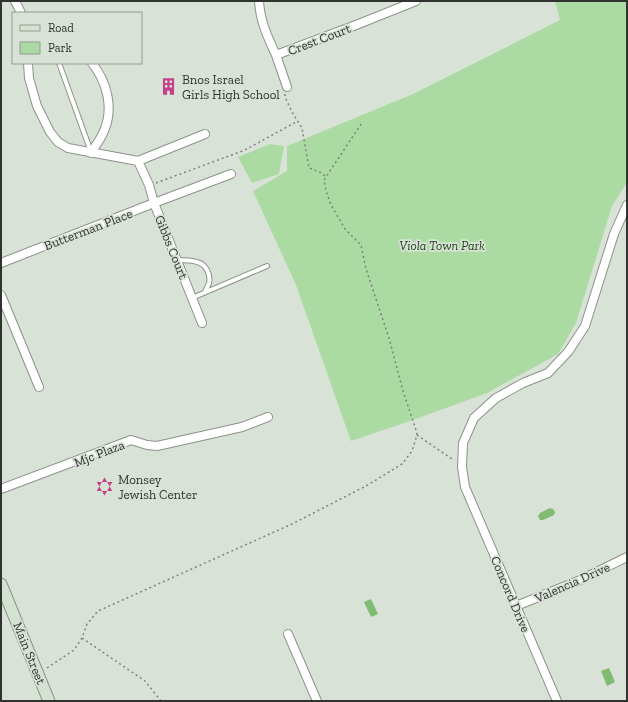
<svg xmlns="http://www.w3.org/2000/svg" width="628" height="702" font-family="'Zilla Slab',serif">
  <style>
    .green { fill: #acdaa3 }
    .water { fill: #7fbb72 }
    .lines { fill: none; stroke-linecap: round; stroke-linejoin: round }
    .lane-casing { stroke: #8b9389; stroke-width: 6 }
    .street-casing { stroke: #8b9389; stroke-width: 10 }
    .secondary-casing { stroke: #8b9389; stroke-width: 13 }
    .path { stroke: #7d837c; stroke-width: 1.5; stroke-dasharray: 2 3; stroke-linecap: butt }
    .lane { stroke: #fff; stroke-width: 4 }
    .street { stroke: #fff; stroke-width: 8 }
    .secondary { stroke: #d4e3d1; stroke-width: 11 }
    .labels { text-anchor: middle; stroke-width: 3.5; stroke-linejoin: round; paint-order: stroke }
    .street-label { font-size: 13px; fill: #30332f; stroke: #d9e2d7 }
    .poi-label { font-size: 13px; fill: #30332f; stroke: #d9e2d7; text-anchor: start }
    .park-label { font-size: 13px; font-style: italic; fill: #1b4413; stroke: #d9e2d7 }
  </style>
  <rect width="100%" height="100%" fill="#d9e2d7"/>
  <!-- green -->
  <path class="green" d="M555 1H627V182L612 206 576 323 558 354 487 393 413 420 351 441 296 285 253 191 287 171V146L413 94 560 20Z
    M270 144 284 146 279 174 252 183 238 157Z"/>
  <!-- water -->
  <path class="water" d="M550 508 553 509 555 512 554 515 543 520H540L538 516 540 513Z
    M371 599 378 614 371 617 364 602Z
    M609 668 615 682 607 686 601 671Z"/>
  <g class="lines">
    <defs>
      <path id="lane" d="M59 63 91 152
        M177 260C184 260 191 260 197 262 206 264 211 275 209 283 208 286 206 289 205 292
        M192 298 267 266"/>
      <path id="street" d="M15 1 21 13
        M259 1C260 21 268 38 276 55L356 25 416 1
        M276 55 287 87
        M28 63 29 78 37 106 50 132 58 142 68 148 138 161 205 134
        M91 153C95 146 101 139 104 131 114 108 107 82 92 63
        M1 263 154 203 149 185 138 161
        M1 295 39 387
        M202 323 154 203 231 174
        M1 489 131 440 147 445 157 446 242 427 268 417
        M516 606 578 581 627 557
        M288 634 317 701
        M557 701 465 487 462 467 463 443 474 418 496 398 523 383 548 373 568 352 585 326 614 234 627 205"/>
      <path id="secondary" d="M1 584 49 701"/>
    </defs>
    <!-- lane casing -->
    <use href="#lane" class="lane-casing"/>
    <!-- street casing -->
    <use href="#street" class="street-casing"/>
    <!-- secondary casing -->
    <use href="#secondary" class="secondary-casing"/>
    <!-- path -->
    <path class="path" d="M285 94V97L292 112 302 128 309 168 322 173 326 177
      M156 183 245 150 298 121
      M417 435 452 459H454
      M82 638 145 681 161 701
      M47 668 74 650 82 638 87 624 98 611 292 524 366 486 402 464 412 451 417 435 416 430 403 391 389 338 366 269 361 245 345 229 331 205 326 191 324 180 361 124"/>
    <!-- lane -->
    <use href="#lane" class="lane"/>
    <!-- street -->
    <use href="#street" class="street"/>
    <!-- secondary -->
    <use href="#secondary" class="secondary"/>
  </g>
  <!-- icons -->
  <defs>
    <symbol id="building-bare" viewBox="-9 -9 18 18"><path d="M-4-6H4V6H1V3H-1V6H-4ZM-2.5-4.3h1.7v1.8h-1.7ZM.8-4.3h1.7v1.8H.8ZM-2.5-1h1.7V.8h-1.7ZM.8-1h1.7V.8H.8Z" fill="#c34188" stroke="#d9e2d7" stroke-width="2.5" paint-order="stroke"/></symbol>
    <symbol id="synagogue-bare" viewBox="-9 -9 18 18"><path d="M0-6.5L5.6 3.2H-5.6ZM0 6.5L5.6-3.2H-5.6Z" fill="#c34188" stroke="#d9e2d7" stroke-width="2.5" paint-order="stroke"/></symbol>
  </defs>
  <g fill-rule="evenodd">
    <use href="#building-bare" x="156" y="74" width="25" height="25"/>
    <use href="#synagogue-bare" x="92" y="474" width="25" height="25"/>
  </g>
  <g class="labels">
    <!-- street labels -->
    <g class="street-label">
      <text transform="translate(319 39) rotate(-21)" y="5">Crest Court</text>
      <text transform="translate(88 229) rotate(-21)" y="5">Butterman Place</text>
      <text transform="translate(172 247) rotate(68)" y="5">Gibbs Court</text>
      <text transform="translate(99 453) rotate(-21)" y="5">Mjc Plaza</text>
      <text transform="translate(572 582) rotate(-24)" y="5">Valencia Drive</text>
      <text transform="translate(511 594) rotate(67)" y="5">Concord Drive</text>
      <text transform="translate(30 653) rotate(68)" y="5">Main Street</text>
    </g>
    <!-- poi labels -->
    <g class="poi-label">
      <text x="182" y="84">Bnos Israel<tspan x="182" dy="15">Girls High School</tspan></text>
      <text x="118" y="484">Monsey<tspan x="118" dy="15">Jewish Center</tspan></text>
    </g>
    <!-- park labels -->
    <g class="park-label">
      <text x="442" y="250">Viola Town Park</text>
    </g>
  </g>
  <!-- border -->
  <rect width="628" height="702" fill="none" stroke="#30332f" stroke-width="4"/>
  <!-- legend -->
  <rect x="12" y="12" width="130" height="52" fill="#d9e2d7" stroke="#959c94"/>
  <rect x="20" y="25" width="20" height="6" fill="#d4e3d1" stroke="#959c94"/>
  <text x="48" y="32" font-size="12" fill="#30332f">Road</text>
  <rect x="20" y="42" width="20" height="12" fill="#acdaa3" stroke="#959c94"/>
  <text x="48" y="52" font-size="12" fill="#30332f">Park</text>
</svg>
